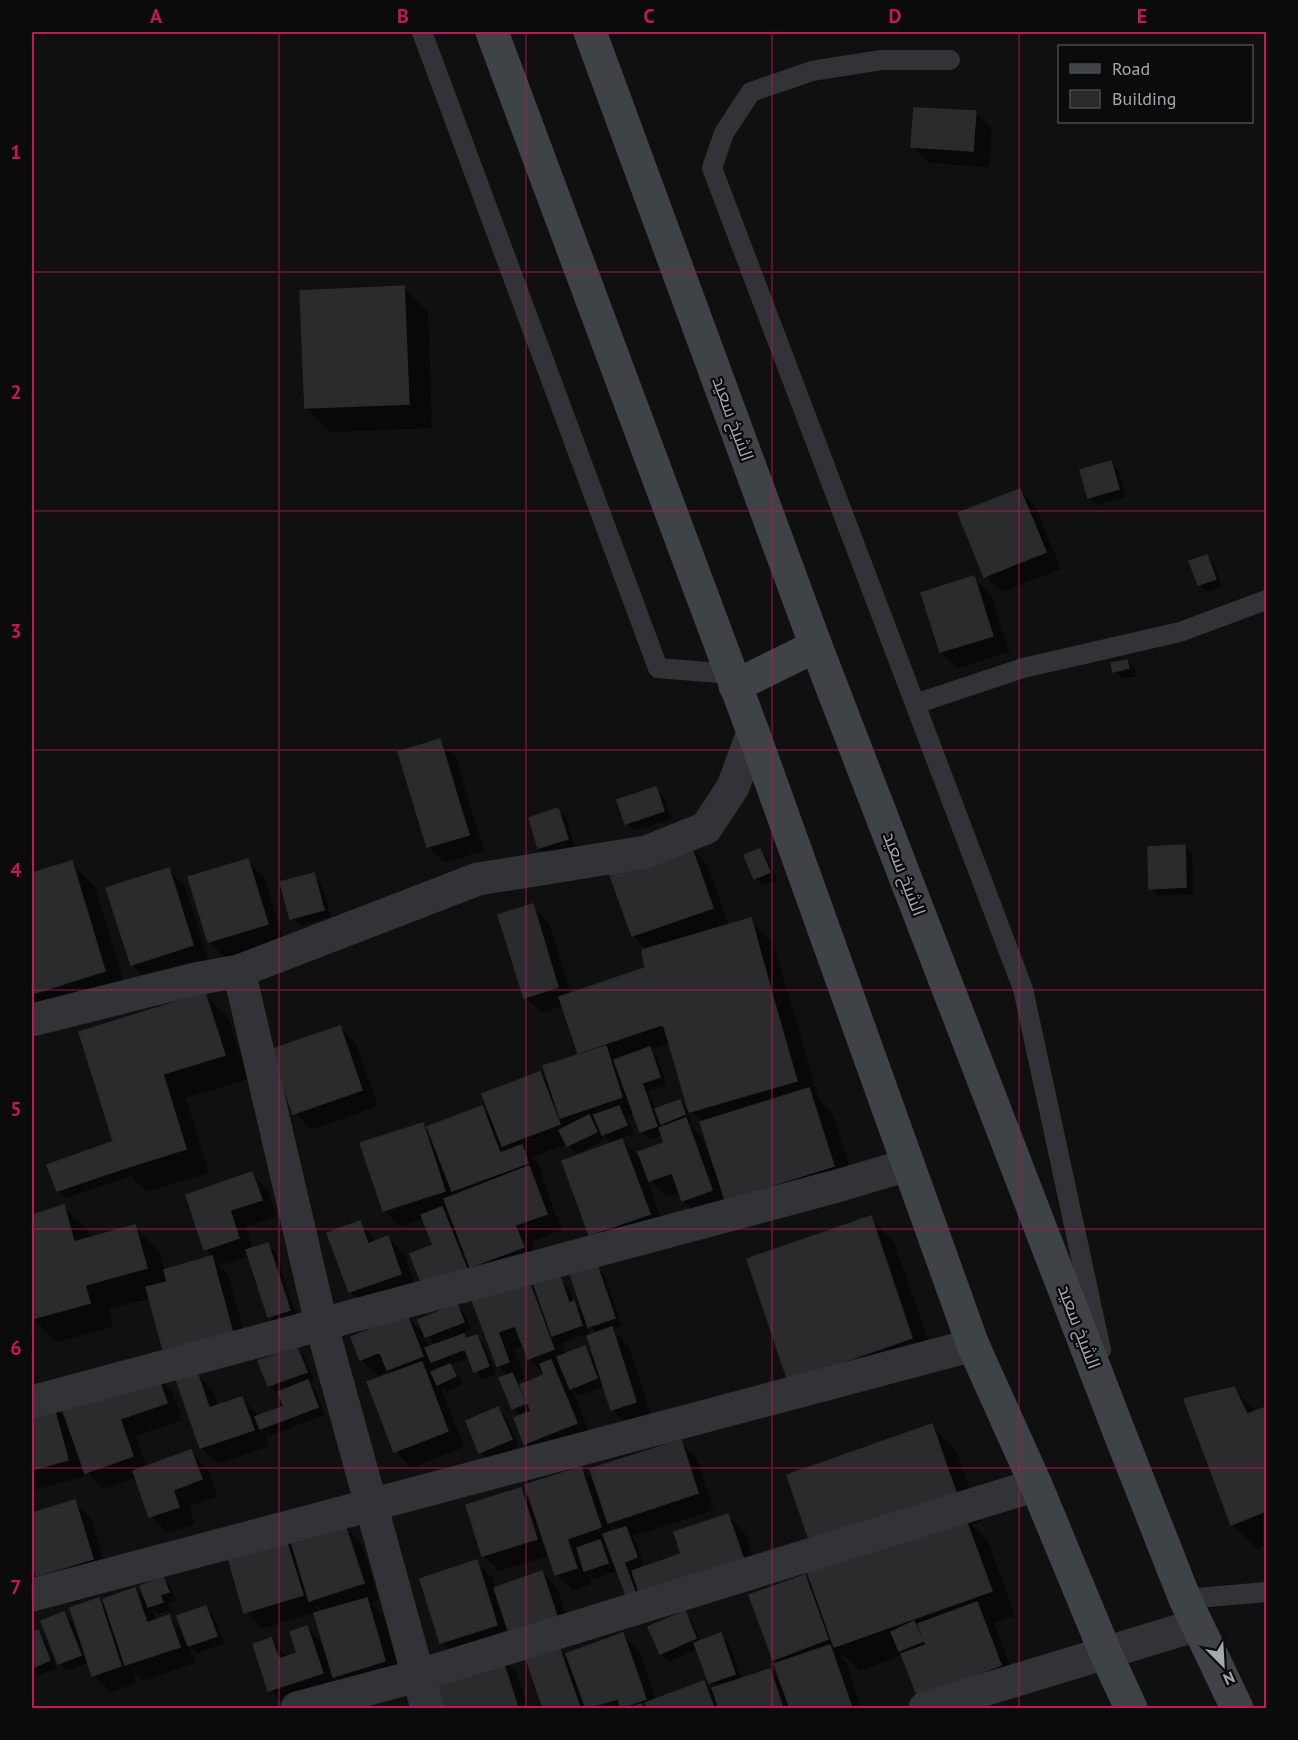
<svg xmlns="http://www.w3.org/2000/svg" width="1298" height="1740" font-family="'PT Sans',Cairo,sans-serif">
  <style>
    .shadow { fill: #0007; fill-rule: evenodd }
    .building { fill: #2b2b2d; stroke: #2a2b2d; stroke-width: 1.5 }
    .lines { fill: none; stroke-linecap: round; stroke-linejoin: round }
    .service { stroke: #313336; stroke-width: 20 }
    .minor { stroke: #313336; stroke-width: 33 }
    .secondary { stroke: #3f4246; stroke-width: 33 }
    .grid { fill: none; stroke: #c2185b; stroke-width: 1.5; stroke-opacity: 0.55 }
    .labels { text-anchor: middle; stroke-width: 4.5; stroke-linejoin: round; paint-order: stroke }
    .street-label { font-size: 18px; fill: #a2aab1; stroke: #0b0b0c }
    .neatline { fill: none; stroke: #c2185b; stroke-width: 2 }
    .grid-label { font-size: 20px; text-anchor: middle; font-weight: bold; fill: #c2185b }
  </style>
  <rect width="100%" height="100%" fill="#101011"/>
  <!-- shadow -->
  <path class="shadow" d="M975 112 992 129 989 167 929 163 912 146Z
    M404 288 428 312 432 428 330 432 306 408Z
    M1110 462 1118 470 1126 497 1097 505 1089 497Z
    M1019 490 1036 507 1061 569 1002 592 985 576Z
    M1206 556 1214 564 1222 587 1207 592 1199 584Z
    M974 578 991 595 1009 652 957 668 941 652Z
    M1127 661 1135 669 1136 676 1123 679 1115 671Z
    M440 741 456 757 484 851 444 863 428 847Z
    M656 789 664 797 671 819 634 831 626 823Z
    M558 810 566 818 575 847 547 856 539 848 530 819Z
    M1184 846 1192 854 1194 894 1159 896 1151 888Z
    M691 848 707 864 729 926 750 920 774 944 819 1100 833 1114 857 1190 727 1206 699 1217 683 1200 680 1192 667 1197 651 1180 666 1143 663 1135 649 1139 641 1131 635 1114 627 1117 634 1133 620 1139 639 1157 665 1230 607 1251 590 1234 613 1144 600 1131 604 1140 576 1154 567 1144 532 1157 538 1163 544 1179 541 1180 545 1185 562 1230 531 1242 539 1264 482 1285 435 1246 424 1219 400 1227 384 1211 422 1125 432 1134 482 1108 493 1120 539 1073 551 1085 583 1055 580 1052 564 1006 542 1013 525 997 532 906 549 923 571 994 647 969V950L633 936ZM671 1043 691 1111 702 1122 716 1166 713 1167 702 1137 689 1123 692 1122 687 1110 679 1102 656 1111 649 1091 667 1085 657 1057 650 1050ZM659 1120 667 1127 662 1129ZM450 1211 454 1221 445 1212Z
    M760 851 768 859 777 880 763 886 755 878Z
    M248 861 264 877 284 941 226 958 209 942 190 878Z
    M71 863 95 887 128 995 32 1025V875Z
    M169 870 185 886 209 962 148 981 132 964Z
    M313 875 321 883 331 917 300 926 292 918Z
    M205 994 229 1019 248 1079 186 1098 209 1173 147 1192 131 1176 66 1198 58 1190 112 1144 117 1149Z
    M340 1028 356 1044 378 1106 311 1130 295 1113 272 1051Z
    M252 1174 268 1190 277 1216 246 1227 253 1250 268 1245 276 1253 297 1318 278 1325 270 1317 250 1256 220 1266 228 1274 249 1350 151 1298 109 1309 113 1327 57 1342 32 1318V1216L64 1207 88 1231 90 1239 135 1227 159 1251 165 1271 214 1257 206 1249Z
    M870 1218 894 1242 936 1363 814 1405 790 1380Z
    M359 1223 377 1242 388 1238 404 1254 417 1290 367 1308 350 1292Z
    M596 1267 604 1275 622 1326 612 1329 629 1346 652 1419 629 1426 612 1410 605 1386 579 1396 572 1389 592 1439 542 1460 525 1444 516 1419 522 1416 513 1408 508 1376 498 1366 474 1301 528 1280 535 1287 559 1278 567 1286 573 1302 586 1316ZM585 1321 598 1334 596 1359 584 1348 566 1355 562 1343 589 1333ZM524 1345 529 1358 546 1376 521 1386 518 1381 525 1378 514 1349ZM563 1368 567 1378 559 1369Z
    M457 1306 465 1314 471 1330 461 1334 468 1340 477 1336 485 1345 496 1374 483 1379 475 1371 470 1358 450 1365 458 1374 463 1384 446 1392 440 1385 464 1447 412 1468 395 1451 393 1374 390 1371 378 1376 361 1360 353 1338 407 1316 423 1333 429 1348 436 1345 426 1336Z
    M297 1349 305 1357 314 1380 308 1382 315 1390 325 1415 269 1436 264 1431 269 1446 218 1464 201 1447 197 1374 213 1391 219 1406 242 1398 259 1417 286 1407 280 1392 277 1393 269 1385Z
    M157 1376 173 1393 182 1420 136 1436 147 1468 191 1452 208 1469 217 1496 189 1506 195 1524 167 1533 151 1516 137 1477 103 1489 86 1472 80 1455 78 1456 84 1477 33 1490 32 1489V1411L53 1406 69 1422Z
    M1234 1389 1257 1412 1266 1409V1545L1257 1549 1232 1524Z
    M498 1409 506 1417 519 1447 489 1460 481 1452Z
    M932 1426 956 1450 981 1522 972 1525 988 1541 1015 1616 994 1623 1016 1682 947 1708 903 1655 860 1671 845 1656 840 1657 846 1663 861 1708H544L528 1659 559 1649 566 1655 622 1635 639 1651 656 1700 703 1683 717 1696 716 1688 710 1682 698 1649 669 1662 661 1654 650 1628 684 1613 692 1621 701 1642 721 1635 729 1643 742 1680 770 1671 782 1683 779 1664 774 1659 804 1577 815 1587Z
    M680 1442 697 1458 714 1510 633 1536 644 1565 637 1568 638 1571 683 1555 728 1516 745 1533 762 1583 645 1608 618 1570 594 1579 588 1573 592 1584 573 1591 556 1574 550 1556 500 1571 483 1555 520 1490 532 1501 580 1468 597 1485ZM609 1522 618 1531 613 1533ZM609 1546 612 1555 605 1547Z
    M74 1502 91 1518 108 1575 32 1598V1514Z
    M345 1527 361 1543 379 1600 370 1603 383 1616 401 1677 350 1692 334 1676 339 1689 286 1707 270 1690 271 1640 288 1657 299 1654 307 1627 325 1646 316 1612 262 1629 246 1612 286 1541 295 1551ZM316 1605 323 1612 319 1613Z
    M477 1562 493 1578 496 1588 542 1573 558 1589 573 1636 458 1658 442 1642Z
    M163 1579 171 1587 176 1600 167 1604 170 1610 158 1614 152 1608 156 1621 169 1617 185 1633 205 1607 213 1615 224 1644 197 1653 189 1645 195 1663 143 1681 133 1671 137 1683 110 1692 94 1675 89 1662 67 1671 59 1663 64 1614 72 1622 79 1639 81 1638 98 1600 108 1610 135 1590 149 1604Z
    M37 1632 45 1640 57 1668 38 1676 32 1669V1634Z
    M501 1657 517 1673 528 1708H445L435 1678Z"/>
  <!-- building -->
  <path class="building" d="M914 108 976 111 973 151 911 147Z
    M404 286 409 404 305 408 300 291Z
    M1111 461 1119 489 1088 498 1080 470Z
    M1020 489 1046 552 984 577 958 513Z
    M1207 555 1216 579 1198 585 1189 561Z
    M974 576 993 636 940 652 921 593Z
    M1127 660 1129 668 1113 672 1111 663Z
    M440 739 469 835 427 847 398 752Z
    M656 787 664 811 625 824 617 800Z
    M558 808 568 839 538 848 529 818Z
    M1185 845 1186 887 1149 889 1148 847Z
    M691 846 713 908 632 936 610 875Z
    M760 849 770 872 754 879 744 855Z
    M248 859 268 924 208 942 188 877Z
    M72 861 105 971 32 994V873Z
    M169 868 193 945 131 965 106 888Z
    M314 873 324 910 290 919 280 882Z
    M533 904 558 987 524 998 498 915Z
    M751 918 774 1001 666 1033 645 968 642 950Z
    M645 968 664 1024 578 1053 559 997Z
    M205 993 225 1055 163 1074 186 1149 122 1169 79 1032Z
    M774 1001 797 1081 689 1112 666 1033Z
    M340 1026 362 1090 293 1114 270 1050Z
    M606 1046 622 1097 560 1118 543 1066Z
    M650 1047 660 1077 642 1083 657 1126 640 1132 614 1060Z
    M540 1072 560 1124 502 1146 482 1094Z
    M809 1088 834 1166 725 1200 700 1122Z
    M680 1100 685 1114 661 1124 655 1109Z
    M482 1106 500 1153 522 1145 528 1163 452 1191 427 1127Z
    M619 1106 627 1125 602 1135 594 1115Z
    M589 1115 597 1132 567 1146 559 1130Z
    M686 1118 712 1190 682 1201 672 1173 649 1181 638 1152 664 1143 659 1128Z
    M423 1123 445 1191 383 1211 360 1143Z
    M622 1139 650 1214 589 1235 562 1161Z
    M112 1142 122 1169 57 1191 47 1165Z
    M529 1166 547 1214 515 1225 524 1247 470 1267 444 1199Z
    M252 1172 262 1200 230 1210 239 1238 204 1250 186 1195Z
    M64 1205 74 1242 135 1225 147 1268 85 1285 90 1303 32 1319V1215Z
    M442 1207 467 1269 423 1287 410 1254 433 1245 421 1215Z
    M871 1216 912 1338 788 1381 747 1259Z
    M360 1221 368 1244 388 1236 401 1274 349 1292 327 1233Z
    M268 1243 290 1310 268 1317 246 1250Z
    M212 1256 233 1334 164 1353 146 1287 167 1282 164 1270Z
    M597 1265 615 1318 588 1327 570 1274Z
    M560 1276 569 1303 574 1301 582 1325 552 1336 534 1285Z
    M528 1279 554 1349 528 1359 515 1326 498 1332 509 1362 497 1366 472 1300Z
    M457 1304 464 1322 425 1337 418 1320Z
    M407 1315 423 1356 387 1370 380 1352 360 1360 351 1337Z
    M612 1327 636 1402 611 1410 587 1336Z
    M464 1334 465 1339 477 1335 489 1366 474 1372 465 1349 431 1362 425 1348Z
    M585 1346 597 1378 570 1389 557 1357Z
    M297 1347 307 1372 268 1386 258 1361Z
    M551 1360 577 1423 524 1444 514 1418 531 1411 520 1385 544 1375 540 1364Z
    M422 1362 448 1431 394 1452 367 1382Z
    M450 1364 456 1376 437 1385 431 1372Z
    M197 1372 209 1408 242 1397 254 1430 200 1448 176 1379Z
    M512 1373 526 1403 512 1409 499 1378Z
    M157 1375 167 1403 120 1419 133 1456 85 1473 62 1408Z
    M308 1380 318 1407 260 1429 255 1417 284 1406 278 1392Z
    M1234 1387 1247 1414 1266 1407V1511L1231 1525 1184 1399Z
    M53 1404 68 1460 32 1470V1410Z
    M498 1407 512 1439 479 1453 466 1421Z
    M932 1424 958 1498 812 1548 787 1475Z
    M681 1440 698 1493 608 1523 590 1469Z
    M191 1450 202 1479 173 1490 179 1507 149 1517 133 1471Z
    M581 1467 601 1527 567 1539 577 1568 555 1575 525 1485Z
    M521 1488 537 1539 482 1556 466 1505Z
    M75 1500 93 1559 36 1576 32 1560V1513Z
    M728 1514 746 1566 642 1601 632 1571 681 1554 674 1532Z
    M964 1515 992 1591 834 1647 807 1571Z
    M345 1525 364 1583 309 1601 291 1541Z
    M626 1527 637 1557 624 1562 638 1600 629 1603 603 1534Z
    M286 1540 303 1595 244 1613 228 1557Z
    M600 1540 608 1563 584 1571 577 1548Z
    M477 1560 497 1625 440 1643 420 1579Z
    M542 1571 558 1619 510 1636 494 1588Z
    M805 1575 828 1639 773 1660 749 1595Z
    M163 1577 169 1592 160 1595 163 1602 148 1607 140 1586Z
    M135 1588 147 1623 169 1615 180 1647 125 1665 103 1599Z
    M99 1598 121 1666 92 1676 70 1608Z
    M367 1598 385 1661 333 1677 314 1613Z
    M977 1602 1001 1665 918 1697 901 1654 926 1645 918 1624Z
    M206 1606 217 1636 188 1646 177 1616Z
    M685 1611 696 1638 660 1654 648 1627Z
    M64 1612 81 1655 58 1664 41 1621Z
    M914 1621 923 1641 899 1651 891 1632Z
    M307 1626 323 1673 268 1691 253 1644 271 1638 279 1659 297 1653 290 1632Z
    M38 1630 50 1660 32 1668V1633Z
    M623 1633 646 1699 621 1708 618 1699 586 1708 566 1654Z
    M721 1633 735 1674 709 1683 694 1643Z
    M830 1645 852 1708H790L774 1664Z
    M559 1647 580 1708H543L526 1658Z
    M501 1655 518 1708H443L433 1677Z
    M770 1669 783 1708H719L712 1688Z
    M704 1681 714 1708H648L645 1703Z
    M642 1704 644 1708H628Z"/>
  <g class="lines">
    <!-- service -->
    <path class="service" d="M422 32 658 668 731 674
      M950 60H881L812 71 751 92 724 133 712 168 1023 989 1101 1350
      M915 704 1023 668 1180 632 1266 600
      M1185 1599 1266 1592"/>
    <!-- minor -->
    <path class="minor" d="M239 971 321 1323 427 1708
      M32 1020 195 979 239 971 478 879 646 852 706 828 733 787 753 732
      M32 1402 837 1186 908 1165
      M32 1595 973 1345
      M297 1708 417 1676 1036 1485
      M925 1708 1197 1625"/>
    <!-- secondary -->
    <path class="secondary" d="M492 32 753 732 973 1345 1036 1485 1106 1654 1131 1708
      M590 32 816 646 1118 1429 1185 1599 1237 1708
      M735 686 816 646"/>
  </g>
  <!-- grid -->
  <path class="grid" d="M279 32V1708M526 32V1708M772 32V1708M1019 32V1708M32 272H1266M32 511H1266M32 750H1266M32 990H1266M32 1229H1266M32 1468H1266"/>
  <g class="labels">
    <!-- street labels -->
    <g class="street-label">
      <text transform="translate(733 419) rotate(70)" y="6">الشيخ سعيد</text>
      <text transform="translate(904 874) rotate(69)" y="6">الشيخ سعيد</text>
      <text transform="translate(1079 1327) rotate(69)" y="6">الشيخ سعيد</text>
    </g>
  </g>
  <!-- border -->
  <rect width="1298" height="1740" fill="none" stroke="#0b0b0c" stroke-width="66"/>
  <!-- legend -->
  <rect x="1058" y="45" width="195" height="78" fill="#0b0b0c" stroke="#474b4e" stroke-width="1.5"/>
  <rect x="1070" y="64" width="30" height="9" fill="#3f4246" stroke="#474b4e" stroke-width="1.5"/>
  <text x="1112" y="75" font-size="18" fill="#a2aab1">Road</text>
  <rect x="1070" y="90" width="30" height="18" fill="#2b2b2d" stroke="#474b4e" stroke-width="1.5"/>
  <text x="1112" y="105" font-size="18" fill="#a2aab1">Building</text>
  <!-- north arrow -->
  <g transform="translate(1223 1665) rotate(156)" stroke="#0b0b0c" stroke-width="4.5" paint-order="stroke">
  <path d="M0-4.5L10 22L0 15L-10 22Z" fill="#a2aab1"/>
  <text y="-9" font-size="16" font-weight="bold" text-anchor="middle" fill="#a2aab1">N</text>
  </g>
  <rect x="33" y="33" width="1232" height="1674" class="neatline"/>
  <g class="grid-label">
    <text x="156" y="23">A</text>
    <text x="403" y="23">B</text>
    <text x="649" y="23">C</text>
    <text x="895" y="23">D</text>
    <text x="1142" y="23">E</text>
    <text x="16" y="159">1</text>
    <text x="16" y="399">2</text>
    <text x="16" y="638">3</text>
    <text x="16" y="877">4</text>
    <text x="16" y="1116">5</text>
    <text x="16" y="1355">6</text>
    <text x="16" y="1594">7</text>
  </g>
</svg>
